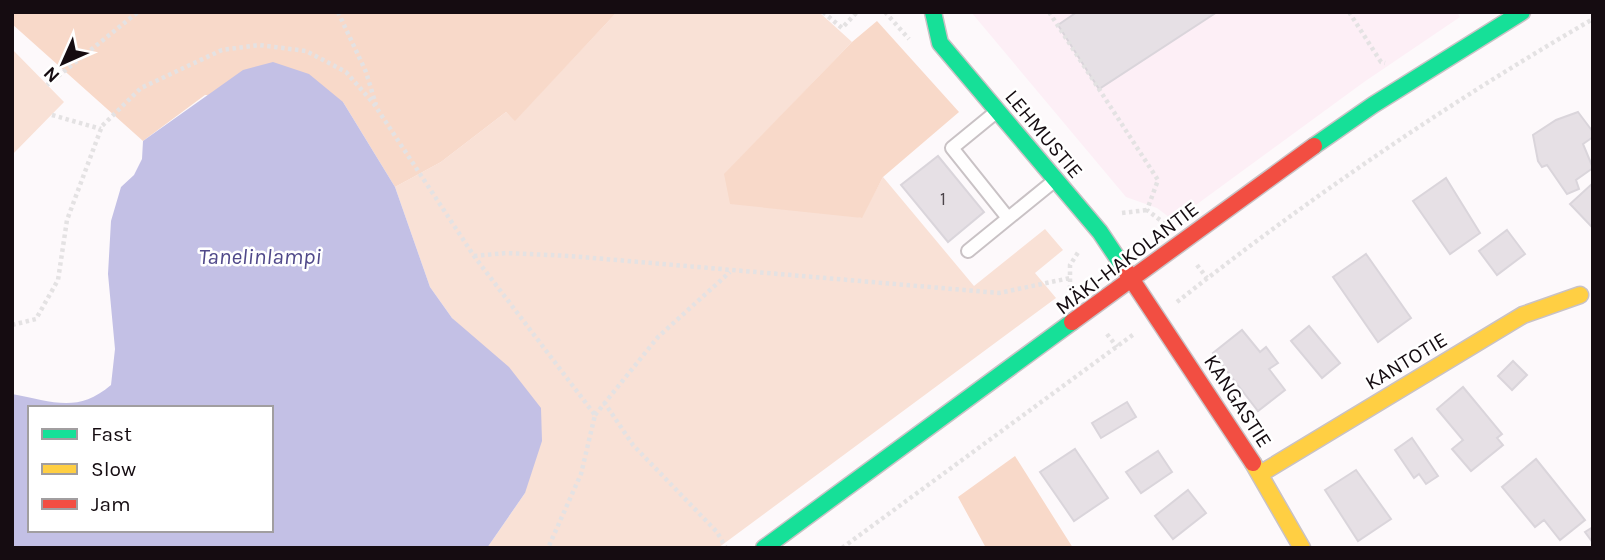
<svg xmlns="http://www.w3.org/2000/svg" width="1605" height="560" font-family="Karla,sans-serif">
  <style>
    .built { fill: #fdeff6 }
    .green { fill: #f9e1d6 }
    .forest { fill: #f8d9c9 }
    .water { fill: #c3c0e5; fill-rule: evenodd }
    .building { fill: #e6e0e5; stroke: #dad5db; stroke-width: 2 }
    .lines { fill: none; stroke-linecap: round; stroke-linejoin: round }
    .lane-casing { stroke: #c9c2c5; stroke-width: 16 }
    .fast-casing { stroke: #c9c2c5; stroke-width: 19 }
    .slow-casing { stroke: #c9c2c5; stroke-width: 19 }
    .jam-casing { stroke: #c9c2c5; stroke-width: 19 }
    .path { stroke: #e4e2e3; stroke-width: 4.5; stroke-dasharray: 3.5 3.5; stroke-linecap: butt }
    .lane { stroke: #fffefe; stroke-width: 12 }
    .fast { stroke: #16e098; stroke-width: 16 }
    .slow { stroke: #ffcf43; stroke-width: 16 }
    .jam { stroke: #f24e42; stroke-width: 16 }
    .labels { text-anchor: middle; stroke-width: 5; stroke-linejoin: round; paint-order: stroke }
    .number-label { font-size: 18px; fill: #4c444a }
    .street-label { font-size: 21px; fill: #150c11; stroke: #fff }
    .water-label { font-size: 23px; font-style: italic; fill: #50498a; stroke: #fff }
  </style>
  <rect width="100%" height="100%" fill="#fdf9fb"/>
  <!-- built -->
  <path class="built" d="M971 12H1457L1460 17 1364 82 1174 221 1157 208 1126 197Z"/>
  <!-- green -->
  <path class="green" d="M617 12H819L852 42 725 174 861 218 883 177 974 286 1045 229 1063 250 1035 273 1056 298 718 548H487L525 493 478 344 452 318 430 287 395 187 441 162 506 112 515 120Z
    M12 49 64 102 12 155Z"/>
  <!-- forest -->
  <path class="forest" d="M12 12H617L515 121 506 112 441 162 395 187 343 102 205 95 143 141 12 24Z
    M877 21 959 112 883 177 862 218 730 204 724 174 852 42Z
    M1015 456 1073 548H986L958 497Z"/>
  <!-- water -->
  <path class="water" d="M273 62 309 74 343 102 395 187 430 287 452 318 509 367 541 408 542 441 525 493 487 548H12V394C52 401 77 414 111 385L115 349 108 274 111 221 121 187 134 175 142 159 143 141 243 70ZM30 408H271V530H30Z"/>
  <!-- building -->
  <path class="building" d="M1077 12H1217L1099 89 1058 25Z
    M1578 112 1593 132V137L1583 144 1593 168 1576 180 1579 189 1567 194 1547 165 1542 167 1538 161 1533 135 1556 120Z
    M938 156 984 212 948 242 901 185Z
    M1446 178 1480 233 1450 254 1413 201Z
    M1593 183V224L1591 226 1570 204Z
    M1507 230 1525 254 1497 275 1479 251Z
    M1366 254 1411 318 1378 342 1333 277Z
    M1309 326 1340 363 1322 378 1291 341Z
    M1242 330 1260 352 1266 347 1278 363 1269 369 1285 390 1258 411 1213 353Z
    M1513 361 1527 375 1512 390 1498 376Z
    M1463 387 1502 434 1497 438 1503 445 1471 471 1452 449 1463 440 1437 409Z
    M1127 402 1136 417 1101 438 1092 423Z
    M1412 438 1438 476 1426 484 1419 474 1414 478 1395 450Z
    M1075 449 1108 498 1074 521 1040 472Z
    M1158 451 1172 472 1141 493 1126 472Z
    M1536 459 1585 520 1560 540 1544 520 1535 527 1502 487Z
    M1356 470 1391 519 1358 541 1325 490Z
    M1188 490 1206 513 1173 539 1155 516Z
    M1593 527V543L1585 532Z"/>
  <g class="lines">
    <defs>
      <path id="lane" d="M996 112 952 148 1008 218
        M968 251 1054 181"/>
      <path id="fast" d="M933 12 940 43 1100 232 1124 268
        M1314 146 1373 105 1522 12
        M764 548 1072 322"/>
      <path id="slow" d="M1253 463 1302 548
        M1260 474 1523 315 1580 295"/>
      <path id="jam" d="M1124 268 1253 463
        M1072 322 1314 146"/>
    </defs>
    <!-- lane casing -->
    <use href="#lane" class="lane-casing"/>
    <!-- fast casing -->
    <use href="#fast" class="fast-casing"/>
    <!-- slow casing -->
    <use href="#slow" class="slow-casing"/>
    <!-- jam casing -->
    <use href="#jam" class="jam-casing"/>
    <!-- path -->
    <path class="path" d="M338 12 366 72 376 105
      M823 12 842 28 857 12
      M885 12 909 39
      M1049 12 1158 180 1147 210 1164 223
      M1349 12 1381 62 1385 63
      M47 85 138 12
      M52 115 101 129
      M1122 213 1147 210
      M474 256 506 253 570 256 999 293 1070 278
      M1197 265 1207 278
      M1070 289V265L1079 251
      M1177 302C1309 198 1448 103 1593 19
      M12 325 36 319 58 280 67 220 102 126 141 88 222 50 259 45 306 51 346 72 374 104 474 256 595 415 581 474 548 548
      M1107 334 1117 347
      M604 402 633 445 717 532 726 548
      M595 415 658 337 730 272
      M842 548 1134 334"/>
    <!-- lane -->
    <use href="#lane" class="lane"/>
    <!-- fast -->
    <use href="#fast" class="fast"/>
    <!-- slow -->
    <use href="#slow" class="slow"/>
    <!-- jam -->
    <use href="#jam" class="jam"/>
  </g>
  <g class="labels">
    <!-- number labels -->
    <g class="number-label">
      <text x="943" y="205">1</text>
    </g>
    <!-- street labels -->
    <g class="street-label">
      <text transform="translate(1044 134) rotate(50)" y="7">LEHMUSTIE</text>
      <text transform="translate(1127 258) rotate(-37)" y="7">MÄKI-HAKOLANTIE</text>
      <text transform="translate(1406 361) rotate(-31)" y="7">KANTOTIE</text>
      <text transform="translate(1238 401) rotate(57)" y="7">KANGASTIE</text>
    </g>
    <!-- water labels -->
    <g class="water-label">
      <text x="260" y="264">Tanelinlampi</text>
    </g>
  </g>
  <!-- border -->
  <rect width="1605" height="560" fill="none" stroke="#150c11" stroke-width="28"/>
  <!-- legend -->
  <rect x="28" y="406" width="245" height="126" fill="#ffffff" stroke="#a19ea0" stroke-width="2"/>
  <rect x="42" y="429" width="35" height="10" fill="#16e098" stroke="#a19ea0" stroke-width="2"/>
  <text x="91" y="441" font-size="21" fill="#150c11">Fast</text>
  <rect x="42" y="464" width="35" height="10" fill="#ffcf43" stroke="#a19ea0" stroke-width="2"/>
  <text x="91" y="476" font-size="21" fill="#150c11">Slow</text>
  <rect x="42" y="499" width="35" height="10" fill="#f24e42" stroke="#a19ea0" stroke-width="2"/>
  <text x="91" y="511" font-size="21" fill="#150c11">Jam</text>
  <!-- north arrow -->
  <g transform="translate(63 63) rotate(225)" stroke="#ffffff" stroke-width="5" paint-order="stroke">
  <path d="M0-5L12 26L0 18L-12 26Z" fill="#150c11"/>
  <text y="-10" font-size="19" font-weight="bold" text-anchor="middle" fill="#150c11">N</text>
  </g>
</svg>
